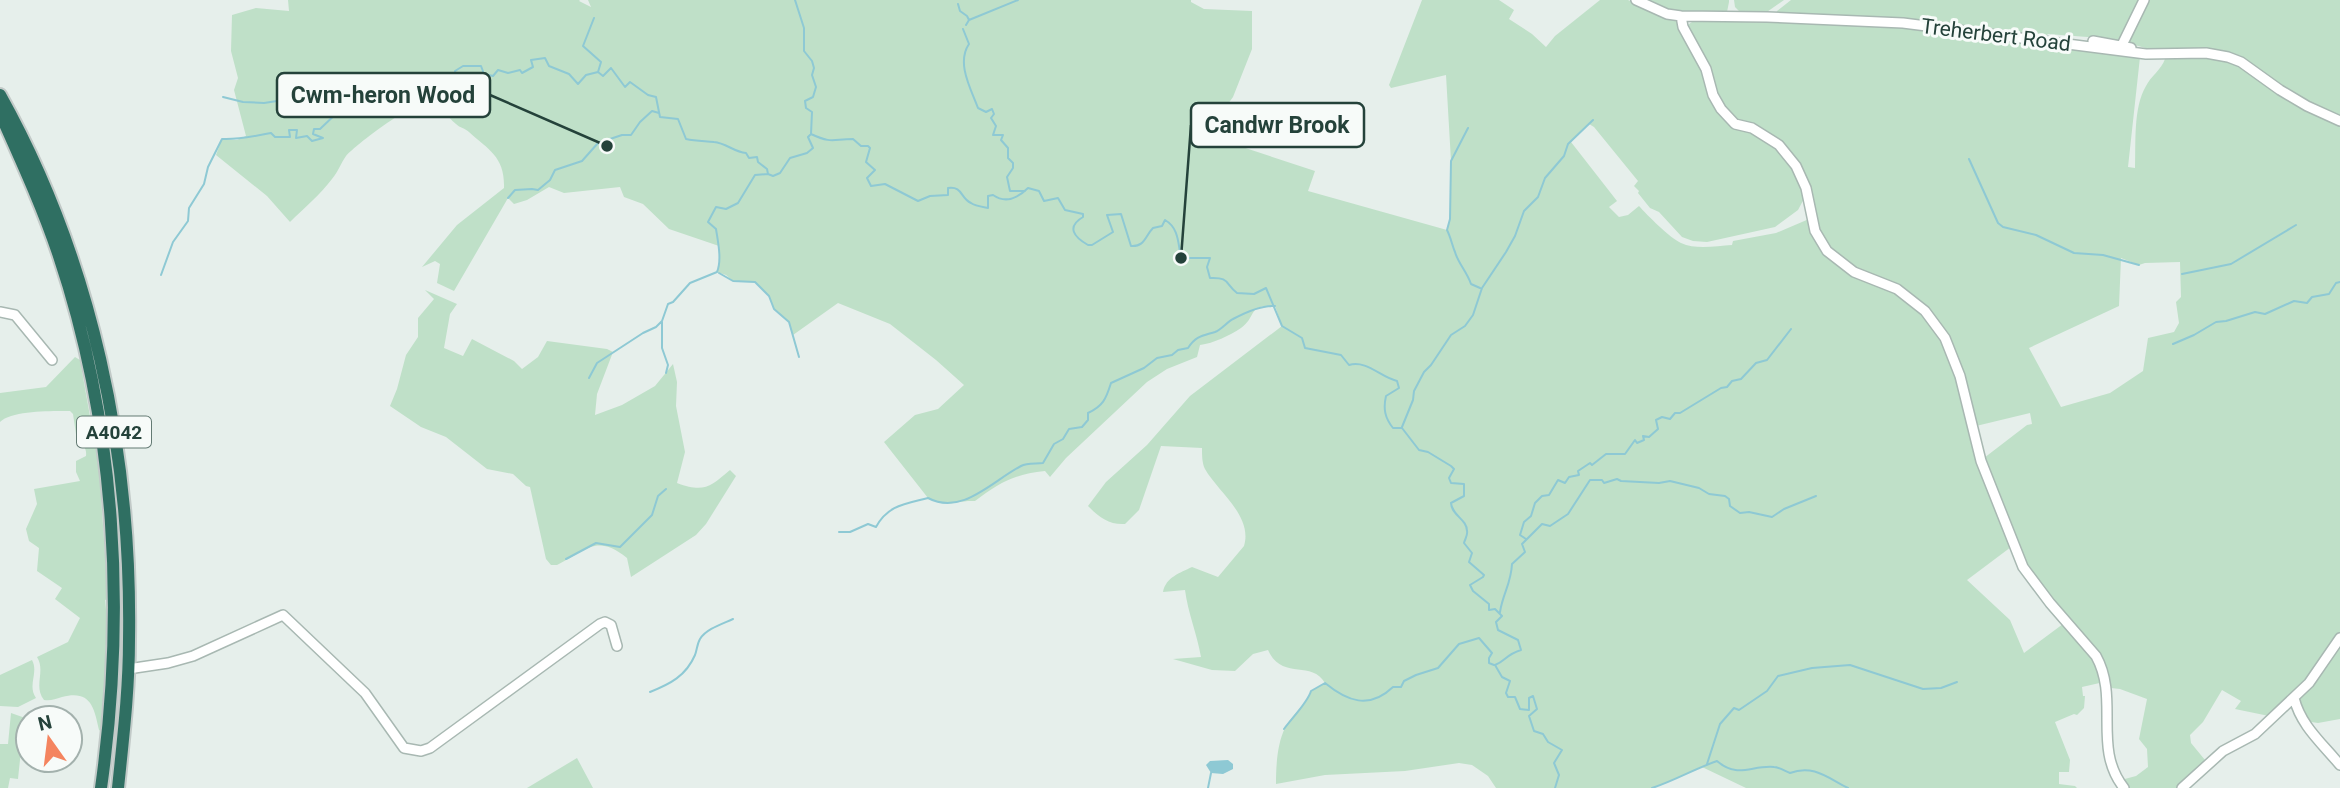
<svg xmlns="http://www.w3.org/2000/svg" width="2340" height="788" font-family="Roboto,sans-serif">
  <style>
    .green { fill: #bfe0c8; fill-rule: evenodd }
    .water { fill: #8ec9d4 }
    .lines { fill: none; stroke-linecap: round; stroke-linejoin: round }
    .stream { stroke: #8ec9d4; stroke-width: 2 }
    .minor-casing { stroke: #a8b8b2; stroke-width: 12 }
    .highway-casing { stroke: #c2cac8; stroke-width: 16 }
    .minor { stroke: #fff; stroke-width: 9 }
    .highway { stroke: #2f6f62; stroke-width: 12 }
    .labels { text-anchor: middle; stroke-width: 6; stroke-linejoin: round; paint-order: stroke }
    .shield { fill: #f7fbf9; stroke: #637a73; stroke-width: 2 }
    .shield-label { font-size: 19px; font-weight: bold; fill: #24423a }
    .street-label { font-size: 21px; fill: #24423a; stroke: #f7fbf9 }
    .leader { fill: none; stroke: #24423a; stroke-width: 2.5 }
    .callout-dot { fill: #24423a; stroke: #f7fbf9; stroke-width: 2.5 }
    .callout { fill: #f7fbf9; stroke: #24423a; stroke-width: 2.5 }
    .callout-label { font-size: 23px; text-anchor: middle; font-weight: bold; fill: #24423a }
  </style>
  <rect width="100%" height="100%" fill="#e6efeb"/>
  <!-- green -->
  <path class="green" d="M288 0H580L579 1 591 7 588 0H1191V2L1204 9 1252 11V49L1233 97 1214 123 1211 132 1218 139 1315 171 1308 191 1447 230 1450 219 1451 161 1446 75 1391 88 1389 85 1422 0H1499L1514 10 1509 19 1532 34 1546 47 1555 36 1600 0H1628L1678 22 1704 69 1708 88 1746 129 1781 150 1794 167 1806 195 1798 210 1775 227 1707 242 1693 241 1682 237 1659 212 1650 208 1638 193 1639 191 1634 186 1638 181 1594 127 1589 124 1571 142 1617 201 1609 207 1619 217 1628 215 1639 206C1647 215 1670 238 1681 243 1696 250 1716 246 1732 245L1733 241 1776 233 1809 219 1826 253 1895 290 1920 310 1947 347 1971 439 2011 547 1967 580 2010 620 2024 653 2063 624 2097 661 2104 682 2082 687 2083 696H2085L2084 708 2077 715 2074 714 2055 722 2070 760 2069 772H2059V784L2075 786 2077 788H1746L1702 767C1685 774 1669 782 1652 788H1496L1488 776 1472 765 1459 763 1405 771 1325 775 1276 784C1276 767 1277 744 1285 728 1292 714 1307 704 1311 691L1325 683C1311 659 1282 681 1268 650L1253 654 1235 671 1212 670 1173 659 1201 657C1197 634 1188 613 1185 590L1163 592C1166 577 1180 573 1192 567L1218 577 1244 546C1253 516 1218 492 1205 469 1202 463 1202 455 1202 448L1161 446 1139 510 1125 524C1109 525 1099 517 1088 506L1106 482 1147 445 1190 396 1282 326 1275 306C1247 304 1257 317 1241 328 1229 336 1214 343 1200 345L1197 357 1167 369 1147 382 1066 458 1050 477 1045 471C1014 474 999 483 975 501 954 500 949 509 928 498L884 442 915 415 938 409 964 385 936 360 890 324 838 303 793 335 789 322 774 309 769 296 755 282 733 281 726 275 717 272 719 266V246L669 229 643 204 624 197 620 187 564 193 549 187 527 200 514 204 508 198 454 291 437 283 440 264 435 261 422 267 457 225 504 188C505 157 489 150 469 132 465 128 460 128 456 124 447 117 443 106 431 103 415 99 358 143 346 156 341 163 338 172 332 179 320 195 304 208 290 222L267 196 216 155 222 139 237 140 246 136 234 90 238 78 231 51 232 15 256 8 289 11Z
    M1646 0H1729V2L1727 12 1670 11Z
    M1734 0H1784L1764 14 1741 13 1735 7Z
    M1791 0H2139L2121 38 2116 41 2114 39 2048 34 2046 36 1776 14 1777 11Z
    M2146 0H2340V118L2273 81 2241 56 2226 52 2149 49 2131 44 2128 39Z
    M1695 20H1762L1896 26 2140 57 2128 167 2135 168C2136 143 2133 108 2146 86 2151 76 2161 70 2165 59L2203 56 2222 59 2239 65 2304 109 2340 125V634L2329 646 2317 669 2269 716 2235 709 2241 701 2222 690 2203 722 2190 735 2191 743 2205 760 2204 764 2178 788H2126L2121 780 2136 776 2148 767 2147 749 2139 739 2147 699 2120 689 2111 688 2106 670 2026 566 2005 515V506L1984 458 2027 425 2032 424 2030 413 1976 426 1964 375 1954 346 1938 322 1922 307 1835 255 1823 241 1793 159 1731 115 1718 100 1686 26ZM2121 258 2139 265 2145 263 2180 262 2181 297 2176 302 2179 323 2174 332 2148 338 2143 371 2110 393 2061 407 2029 348 2119 306Z
    M425 290 457 304 450 314 444 348 463 356 472 339 514 361 522 369 538 357 547 341 607 349 613 352 597 394 595 415 622 405 655 386 673 364 677 382 676 406 685 452 677 483C704 493 710 487 730 470L736 476 706 524 696 535 631 577 627 558C596 533 586 551 557 565H551L546 559 530 487 526 486 513 474 487 469 446 437 421 427 390 406 397 389 406 355 418 337V318L434 299Z
    M75 357 80 360 99 467 108 599 105 600 108 628 105 652 107 685 102 705 101 731 99 730C94 706 90 690 62 697 55 699 51 701 44 700 33 686 46 671 37 657L68 642 80 618 55 599 62 588 37 571 39 548 29 541 26 529 37 504 34 489 80 481 76 472V461L86 456C87 448 83 445 77 441L73 414 70 411C53 411 12 410 0 422V393L46 387Z
    M2340 644V719L2318 723 2305 721 2298 698Z
    M32 660C39 673 27 685 36 698L18 707 0 706V675Z
    M11 713 28 719V731H23L18 779 10 778 8 788H0V744H8Z
    M577 758 593 788H527Z"/>
  <!-- water -->
  <path class="water" d="M1228 760 1233 764V769L1223 774 1211 773 1206 765 1210 761Z"/>
  <g class="lines">
    <!-- stream -->
    <path class="stream" d="M795 0 804 28V51L812 61 814 68 812 75 816 87 813 97 805 101 806 108 812 112 811 134
      M958 4 960 11 967 16 969 20 966 25
      M594 18 583 46 601 62 598 72 603 76 611 68 625 87 630 82 648 95 656 97 660 117 678 119 686 139C696 141 705 141 714 142 726 143 734 152 746 153L749 158 757 157 758 162 767 169 768 174 773 176 780 173 790 158 807 153 813 148 808 137 811 134C832 144 833 139 853 139L861 146H868L870 148 866 162 875 170 867 178 871 186 885 184 918 201 930 196 948 195V188C963 186 960 198 971 203 975 206 983 207 988 208V196L993 195C1006 204 1018 198 1028 188L1039 191 1044 201 1058 198 1065 210 1083 214V217C1066 227 1074 237 1088 245H1092L1113 232 1107 215 1121 214 1131 246C1145 247 1145 236 1153 228L1162 226 1165 220C1179 228 1178 243 1181 258H1210L1207 267 1210 278C1230 277 1225 284 1237 293L1254 294 1266 288 1282 326 1302 338 1305 348 1341 355 1349 365C1367 360 1380 377 1397 381L1399 388 1386 396C1383 409 1385 418 1393 428H1402L1419 450 1428 452 1451 466 1454 469 1449 478 1451 483 1464 484V496L1451 503C1452 516 1467 519 1467 531 1468 535 1465 539 1464 543L1472 553 1469 562 1484 575 1483 577 1470 585 1473 591 1489 604V610L1495 609 1502 616 1496 622 1498 630 1518 640 1521 650C1505 655 1506 661 1495 665L1502 677 1510 681 1506 693 1508 697H1515L1520 709 1529 710V698L1533 696 1537 709 1529 716 1534 731 1543 734 1548 742 1562 750 1554 763 1559 775 1555 788
      M969 20 1018 0
      M963 29 969 44C956 63 971 89 978 108L986 112 992 109 994 114 991 118 996 126 993 135H1003L1001 140 1008 148V158L1013 163V168L1007 177 1010 191H1025
      M223 97 243 102 264 103 290 99 308 93 338 94 358 101
      M1468 128 1451 161 1450 219 1447 230C1451 238 1452 245 1455 252 1458 263 1467 272 1471 284L1480 288
      M1969 159 1998 223 2003 227 2036 235 2074 253 2103 255 2139 265
      M508 198 515 190 532 189 538 190 550 180 555 170 582 161 598 143 622 135H631L640 122 652 111 659 113
      M719 273 733 281 755 282 769 296 774 309 789 322 799 357
      M2182 274 2231 264 2296 225
      M161 275 173 242 188 221 189 208 204 184 208 167 222 139C238 140 255 136 271 133L275 137H290L289 130H297L296 138 307 136 312 141 323 138 313 134 314 129H320L340 110 358 107 360 101 367 103 371 97 382 101 385 88 401 96 403 91H408L411 85 424 89 427 95C439 90 444 81 456 76L455 71 463 66H481L484 74 493 76 498 70 508 73 520 70 522 73 533 67 531 60 545 58 549 66 569 74 578 84 586 75 598 72
      M662 322V348L668 365 666 373
      M2173 344 2194 335 2216 322 2226 321 2255 312 2265 314 2294 301 2307 303 2312 297 2329 294 2336 283 2340 282
      M589 378 597 363 643 333 656 327 662 321 668 304 673 302 690 283 717 272C722 260 718 242 716 229L708 222 716 207 726 209 738 203 755 175 768 174
      M1402 427 1413 400 1414 391 1424 372 1431 365 1451 335 1465 326 1473 315 1482 288 1506 252 1515 236 1524 211 1538 197 1545 178 1564 156 1568 144 1593 120
      M839 532H850L868 524 876 527C888 505 905 504 928 498 962 516 992 481 1021 466 1027 463 1036 464 1043 463L1054 444 1063 439 1069 429 1082 427 1088 420V413C1103 406 1106 399 1111 383L1144 368 1157 358 1172 355 1178 350 1188 348C1196 336 1202 336 1215 332 1222 329 1227 322 1233 319 1246 312 1261 305 1275 306
      M1526 539 1520 535 1524 522 1531 516 1535 503 1542 496 1549 495 1558 480 1565 483 1569 477 1579 475 1578 471 1590 463 1592 465 1606 454H1625L1635 440 1637 443 1644 440 1643 436 1649 437 1658 429 1656 420 1662 417 1670 419 1675 413H1680L1721 388 1727 387 1732 381 1741 379 1756 363 1767 360 1791 329
      M566 559 596 543 620 547 652 515 658 496 666 489
      M1500 612C1503 593 1511 584 1512 564L1525 552 1522 544 1542 524 1550 526 1568 514 1590 480H1602L1604 483 1617 479 1621 481 1659 483 1670 481 1699 488 1709 494 1725 496 1729 499 1730 506 1740 513 1749 512 1772 517 1784 509 1816 496
      M650 692C670 684 686 676 695 655 697 650 697 644 700 639 706 629 722 624 733 619
      M1284 729C1292 718 1308 702 1311 691L1325 683C1347 701 1369 710 1393 687H1401L1404 681 1416 675 1438 668 1459 644 1479 638 1492 653 1489 658V663L1494 665
      M1707 764 1720 724 1734 708 1739 710 1767 691 1778 676 1812 668 1850 665 1923 689 1941 688 1957 682
      M1208 788 1211 773
      M1652 788C1674 781 1694 769 1717 761 1738 779 1751 765 1774 767 1779 767 1785 771 1790 773 1813 764 1828 778 1848 788"/>
    <defs>
      <path id="minor" d="M1636 0 1667 14 1681 16 1767 17 1903 23 2146 54 2206 53 2228 57 2241 62 2280 90 2307 106 2340 121
        M1681 16 1683 27 1706 69 1713 95 1721 109 1735 124 1752 128 1779 145 1796 166 1806 188 1815 231 1827 251 1854 272 1897 289 1925 311 1945 338 1960 376 1981 461 2023 567 2050 603 2096 656C2120 699 2092 748 2124 788
        M2093 41 2131 48
        M2122 45 2144 0
        M0 312 15 315 52 360
        M128 669 168 663 193 656 283 615 365 693 404 748 421 751 430 748 600 624 605 622 611 625 617 646
        M2294 698C2301 726 2322 743 2340 765
        M2182 788 2223 751 2255 734 2309 683 2340 638"/>
      <path id="highway" d="M0 95C92 260 132 452 129 640 129 690 123 739 118 788
        M0 113C21 160 43 208 59 256 116 426 126 611 101 788"/>
    </defs>
    <!-- minor casing -->
    <use href="#minor" class="minor-casing"/>
    <!-- highway casing -->
    <use href="#highway" class="highway-casing"/>
    <!-- minor -->
    <use href="#minor" class="minor"/>
    <!-- highway -->
    <use href="#highway" class="highway"/>
  </g>
  <g class="labels">
    <!-- shield labels -->
    <rect class="shield" x="77" y="416.5" width="74" height="31" rx="5"/>
    <g class="shield-label">
      <text x="114" y="439">A4042</text>
    </g>
    <!-- street labels -->
    <g class="street-label">
      <text transform="translate(1996 35) rotate(7)" y="7">Treherbert Road</text>
    </g>
  </g>
  <!-- callouts -->
  <path class="leader" d="M607 146L490 95M1181 258L1191 125"/>
  <g class="callout-dot">
    <circle cx="607" cy="146" r="7"/>
    <circle cx="1181" cy="258" r="7"/>
  </g>
  <g class="callout">
    <rect x="277" y="73" width="213" height="44" rx="7"/>
    <rect x="1191" y="103" width="173" height="44" rx="7"/>
  </g>
  <g class="callout-label">
    <text x="383" y="103">Cwm-heron Wood</text>
    <text x="1277" y="133">Candwr Brook</text>
  </g>
  <!-- north arrow -->
  <g transform="translate(49 739) rotate(346)"><circle r="33" fill="#f7fbf9" stroke="#a3b1ad" stroke-width="2"/>
  <path d="M0-5L12 26L0 18L-12 26Z" fill="#f4845f"/>
  <text y="-10" font-size="19" font-weight="bold" text-anchor="middle" fill="#24423a">N</text>
  </g>
</svg>
